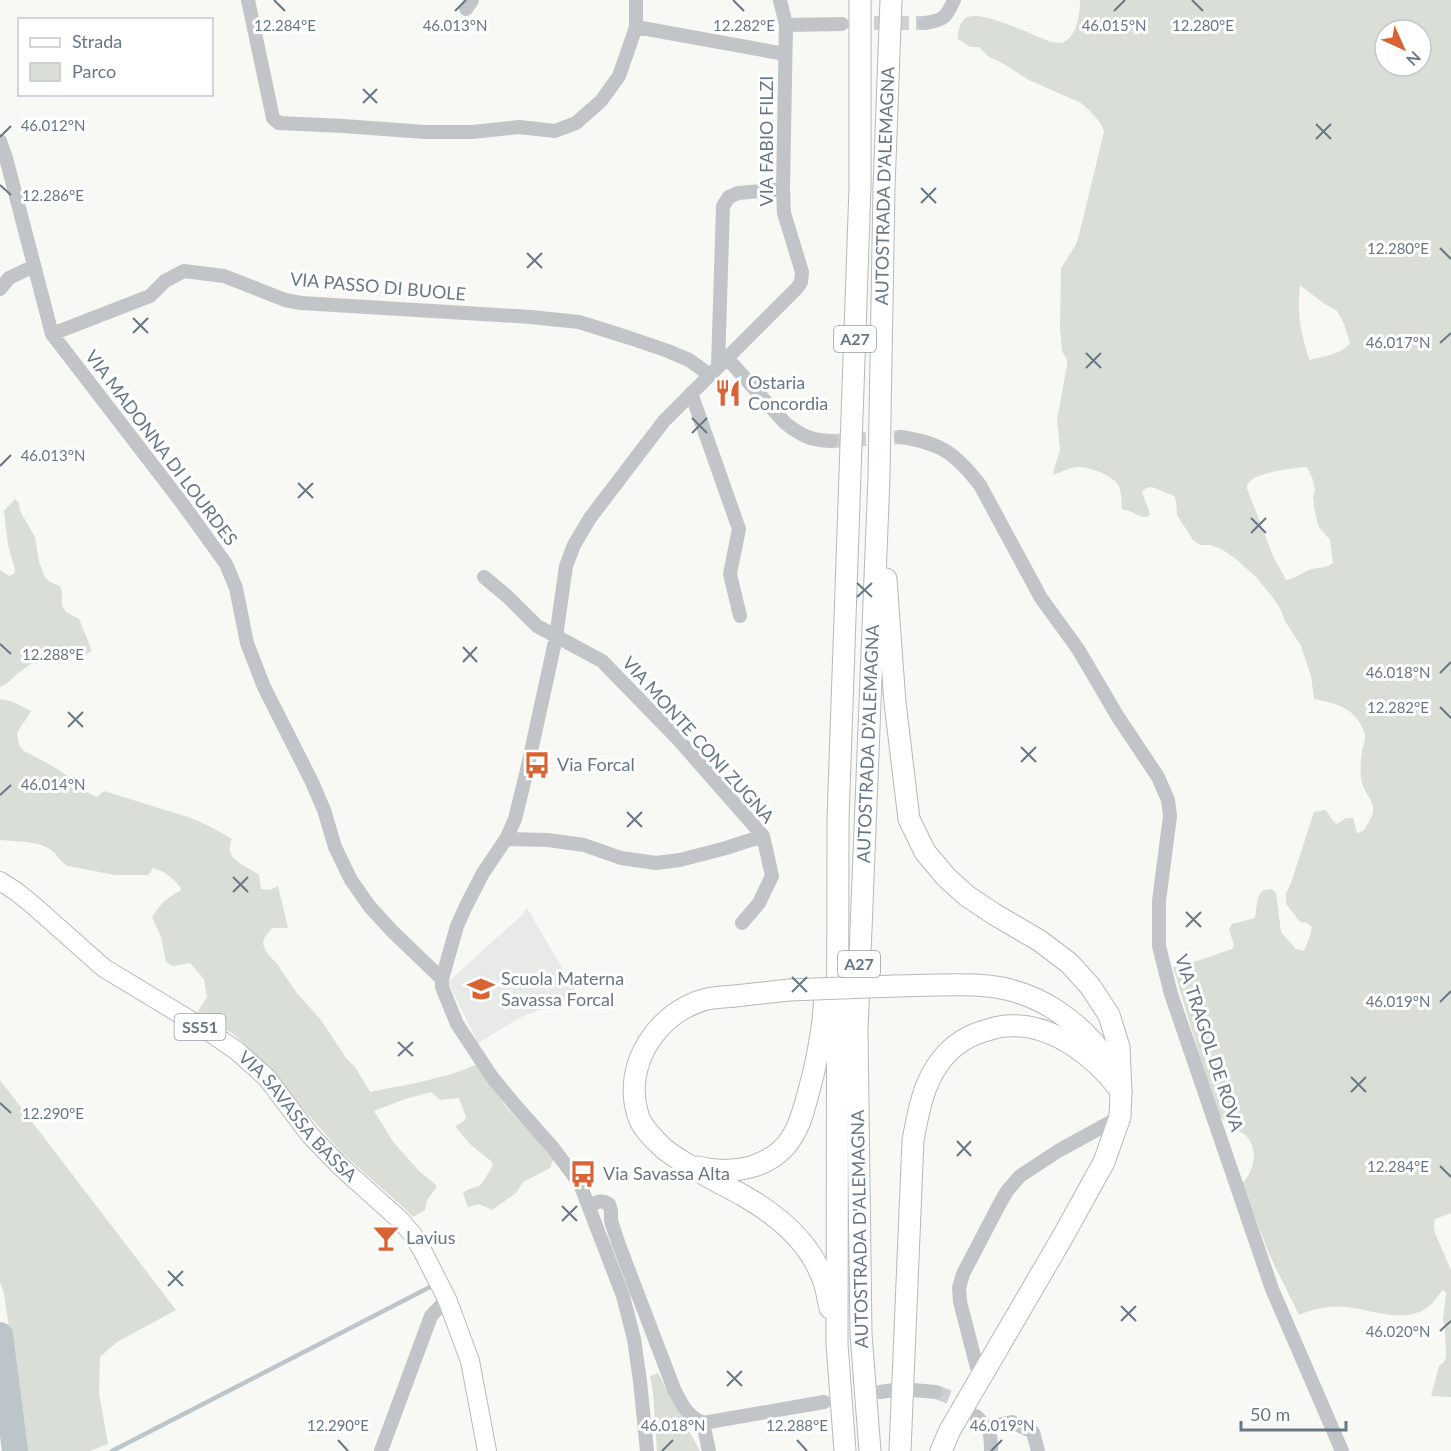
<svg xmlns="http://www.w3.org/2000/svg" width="1451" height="1451" font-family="Lato,sans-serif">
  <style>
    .built { fill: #e8eae8 }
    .green { fill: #d9ded6; fill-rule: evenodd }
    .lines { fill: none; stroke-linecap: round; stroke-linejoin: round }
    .stream { stroke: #bcc5ca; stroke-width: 4.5 }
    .river { stroke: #bcc5ca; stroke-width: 26 }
    .minor-tunnel { stroke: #cdd1d3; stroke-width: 14; stroke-dasharray: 14 7; stroke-linecap: butt }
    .major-casing { stroke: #b6babe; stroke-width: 20 }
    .highway-casing { stroke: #b6b9bc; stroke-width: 23 }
    .minor { stroke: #c1c5c8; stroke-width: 14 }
    .major { stroke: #fff; stroke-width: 18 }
    .highway { stroke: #fff; stroke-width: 21 }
    .highway-bridge-casing { stroke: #b6b9bc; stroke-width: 23; stroke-linecap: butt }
    .highway-bridge { stroke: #fff; stroke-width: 21 }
    .ticks { fill: none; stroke: #687785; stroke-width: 2 }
    .labels { text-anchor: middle; stroke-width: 6; stroke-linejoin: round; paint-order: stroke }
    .shield { fill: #fff; stroke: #95a0aa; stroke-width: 1.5 }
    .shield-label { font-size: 16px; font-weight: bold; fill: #687785 }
    .street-label { font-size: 18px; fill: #687785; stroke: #fff }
    .poi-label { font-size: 18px; fill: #687785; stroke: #fff; text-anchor: start }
    .ticks-label { font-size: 15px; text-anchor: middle; fill: #687785; stroke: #fff; stroke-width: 6; stroke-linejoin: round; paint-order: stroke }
  </style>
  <rect width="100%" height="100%" fill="#f8f8f5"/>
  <!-- built -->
  <path class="built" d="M527 908 578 995 521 1017 478 1043 448 982 522 915Z"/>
  <!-- green -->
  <path class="green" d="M1080 0H1451V1213L1435 1219 1434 1225 1435 1233 1451 1270V1397L1431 1396 1439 1366 1444 1362 1446 1357 1445 1329 1443 1319 1446 1293 1443 1290C1438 1295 1434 1303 1428 1307 1403 1325 1372 1309 1345 1307 1330 1305 1313 1309 1299 1315L1270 1256 1242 1184C1253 1172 1259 1153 1248 1138 1245 1133 1237 1131 1232 1127 1227 1123 1222 1118 1217 1114L1173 967 1197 961 1232 949 1234 945 1229 930 1232 924 1255 918C1258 906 1254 888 1272 889L1276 893 1281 932 1296 949 1304 951 1310 936 1312 927 1307 923 1300 922 1286 904V894L1291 883 1314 812 1325 810C1330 814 1331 821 1337 824L1346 818H1353L1357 833C1363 832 1364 830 1367 825 1382 802 1366 801 1361 779 1360 771 1361 759 1362 751 1363 747 1365 742 1365 738 1365 733 1363 729 1361 725 1351 706 1333 703 1314 699L1311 676 1301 646 1285 621 1281 610 1273 598 1256 577 1236 559 1223 550 1211 545H1200L1193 540 1177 515 1176 501 1174 496 1152 487 1146 488 1142 492 1150 514 1147 517C1137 517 1132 510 1122 509 1121 502 1122 491 1118 485 1113 475 1087 466 1076 467 1069 468 1061 472 1053 475L1054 469 1060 450 1057 420 1067 365V360L1062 351 1060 329 1061 268 1075 246 1078 239 1104 132 1102 126 1098 120 1089 110 1081 103 1029 80 1004 64 989 57 979 47H970L958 39C958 28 961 15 975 16 994 16 1032 35 1051 42 1052 42 1060 43 1061 43 1077 39 1080 13 1080 0ZM1385 30H1421V66H1385ZM1300 285 1323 303 1337 311 1344 324 1350 343C1341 355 1324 356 1310 360L1308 356C1300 328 1297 314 1300 285ZM1307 467 1313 480 1315 491 1313 497 1314 506 1316 517 1319 527 1330 540 1333 563C1325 569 1318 567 1309 570 1301 573 1295 579 1286 580L1273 556 1248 491C1247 489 1247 487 1247 486 1250 472 1295 468 1307 467Z
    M15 499 19 503 20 511 35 537 39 562 45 577 50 582 60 586 62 592V606L66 612 79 619 92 651 79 658C70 656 59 652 49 654 40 656 24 669 16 675 11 680 7 684 0 687V570L9 576 14 574 15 570 8 545 4 511Z
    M0 699 11 701 31 711 17 733 19 745 24 751C38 758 53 766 66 775 78 783 83 792 97 797L104 791 191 818 213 828 232 839C222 860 247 865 259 875L261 889 270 890 278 886 288 928H272L264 938 263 944 267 953 278 965 296 992 321 1020 346 1058 355 1067 370 1092C404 1085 446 1079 477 1064L490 1084 506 1107 554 1158 550 1168 523 1182 516 1193 492 1210 479 1204 468 1207 463 1193 467 1190 479 1186 483 1182 492 1167V1162L470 1144 457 1129 456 1126 464 1121 466 1117 459 1098 440 1100 431 1092 405 1099 374 1111 394 1143 420 1172 434 1183 437 1187 427 1200 425 1210 413 1217 403 1207 343 1154 261 1061 242 1042 232 1033 197 1013 207 997 204 979 190 963 173 966 166 962 161 937 152 917C160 905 167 897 180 891L181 888C174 879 164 870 152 868L151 872 148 875H115L68 866C60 862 58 855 51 850 37 840 16 842 0 840Z
    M0 1080 176 1310 117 1342 100 1357 99 1393 108 1444 90 1451H24L20 1405 4 1293 0 1282Z
    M658 1373 700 1451H657L653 1392 650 1376Z"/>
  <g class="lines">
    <!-- stream -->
    <path class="stream" d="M112 1451 430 1287"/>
    <!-- river -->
    <path class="river" d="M0 1335 15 1451"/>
    <!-- minor-tunnel -->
    <path class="minor-tunnel" d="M853 23H925
      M831 441 901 437
      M936 1392 957 1400 968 1409"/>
    <defs>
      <g id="major">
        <path id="s1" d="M0 881 17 892 34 906 104 968 208 1031 237 1051 267 1078 310 1135 340 1166 400 1220 413 1235 422 1250 447 1299 470 1361 487 1451"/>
      </g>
      <g id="highway">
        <path d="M886 579 895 703 909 819 925 852 946 877 967 896 994 914 1040 941 1069 963 1090 986 1109 1015 1119 1047 1121 1091 1120 1117 1104 1162 1062 1238 950 1430 941 1451"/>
        <path d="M895 986C926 986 958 983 988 986 1038 991 1082 1022 1109 1063"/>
        <path d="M789 990C771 992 753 994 735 996 726 997 716 997 707 999 658 1011 622 1065 638 1115 641 1126 651 1136 659 1144 670 1156 686 1163 700 1172 715 1181 730 1188 744 1196 779 1216 813 1245 825 1285 827 1292 828 1300 830 1308"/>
        <path d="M698 1167C731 1176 773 1168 792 1137 800 1125 804 1109 808 1094 818 1059 824 1027 825 991"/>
        <path d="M845 1451 837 1344 838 819 860 187V0"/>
        <path id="s2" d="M870 1451 861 1334 857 1030 879 477 884 188 891 0"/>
        <path d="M900 1451 913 1140C918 1115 922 1088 937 1066 948 1049 964 1037 984 1031 991 1029 999 1026 1006 1026 1052 1022 1096 1057 1121 1091"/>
      </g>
    </defs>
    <!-- major casing -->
    <use href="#major" class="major-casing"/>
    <!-- highway casing -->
    <use href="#highway" class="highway-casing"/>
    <!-- minor -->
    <path class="minor" d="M248 0 273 118 279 123 343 126 425 132H472L519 127 555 131 576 123 601 101 619 76 636 27V0
      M466 9 472 0
      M925 23C944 20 946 18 954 0
      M786 25 842 24
      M636 27 785 54
      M0 141 6 158 52 334 182 503 226 564 236 588 247 643 264 687 312 782 324 810 335 847 351 880 370 907 393 932 442 979
      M0 289 9 278 34 266
      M52 334 150 296 165 281 184 271 224 276 285 300 301 303 531 317 579 322 630 338 668 351 689 360 710 375
      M727 358 785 423C802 436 810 440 831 441
      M718 366 723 206 729 197 738 193 783 189
      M691 393 739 529 730 574 740 616
      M901 437C941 443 955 453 980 485L1041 598 1078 649 1118 717 1158 777 1168 800 1170 816 1159 901V946L1171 994 1272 1289 1342 1451
      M484 577 508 597 537 626 602 661 677 738 763 836 772 876 759 903 742 923
      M506 839 548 840 584 845 621 858 656 863 680 860 726 848 763 836
      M589 1206C597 1202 600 1199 609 1204L611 1211V1221L619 1245 674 1389C682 1405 686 1415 703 1423L824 1402
      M980 1379 960 1302 959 1288 963 1274 999 1205 1007 1191 1020 1176 1058 1151 1120 1117
      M912 1390 936 1392
      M880 1392 894 1390
      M976 1416C990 1430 991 1431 991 1451
      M703 1423 709 1451
      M987 1427 1012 1422 1033 1432 1038 1451
      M381 1451 431 1316 447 1299
      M647 1451 640 1381 634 1339 623 1296 580 1184 553 1148 515 1105 492 1077 457 1024 442 987V979L457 926 466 906 483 873 506 839 515 819 527 770 556 637 566 566 574 545 590 518 664 421 797 288 801 282 802 272 784 213 783 189 786 25 780 0"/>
    <!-- major -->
    <use href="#major" class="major"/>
    <!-- highway -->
    <use href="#highway" class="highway"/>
    <defs>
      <path id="highway-bridge" d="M789 990 895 986"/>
    </defs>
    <!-- highway-bridge casing -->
    <use href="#highway-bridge" class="highway-bridge-casing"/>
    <!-- highway-bridge -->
    <use href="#highway-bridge" class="highway-bridge"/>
  </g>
  <!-- ticks -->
  <path class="ticks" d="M274 0 285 11M733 0 744 11M1192 0 1203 11M455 11 466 0M1114 11 1125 0M363 89 377 103M363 103 377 89M1316 124 1331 139M0 137 11 126M1316 139 1331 124M0 185 11 195M921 188 936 203M921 203 936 188M1440 248 1451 259M527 253 542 268M527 268 542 253M133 318 148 333M133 333 148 318M1440 343 1451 333M1086 353 1101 368M1086 368 1101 353M692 418 707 433M692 433 707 418M0 466 11 455M298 483 313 498M298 498 313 483M1251 518 1266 533M1251 533 1266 518M857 583 872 597M857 597 872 583M0 644 11 654M463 647 477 662M463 662 477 647M1440 673 1451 662M1440 707 1451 718M68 712 83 727M68 727 83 712M1021 747 1036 762M1021 762 1036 747M0 795 11 785M627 812 642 827M627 827 642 812M233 877 248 892M233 892 248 877M1186 912 1201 927M1186 927 1201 912M792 977 807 992M792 992 807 977M1440 1002 1451 991M398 1042 413 1056M398 1056 413 1042M1351 1077 1366 1092M1351 1092 1366 1077M0 1103 11 1113M957 1141 971 1156M957 1156 971 1141M1440 1166 1451 1177M562 1206 577 1221M562 1221 577 1206M168 1271 183 1286M168 1286 183 1271M1121 1306 1136 1321M1121 1321 1136 1306M1440 1331 1451 1321M727 1371 742 1386M727 1386 742 1371M338 1440 348 1451M797 1440 807 1451M662 1451 673 1440M991 1451 1002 1440"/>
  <!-- icons -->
  <defs>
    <symbol id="restaurant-bare" viewBox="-9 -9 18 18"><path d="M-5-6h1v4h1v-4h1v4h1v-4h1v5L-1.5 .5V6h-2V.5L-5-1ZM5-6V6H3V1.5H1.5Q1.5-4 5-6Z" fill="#da6333" stroke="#fff" stroke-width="2.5" paint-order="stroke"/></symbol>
    <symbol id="bus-bare" viewBox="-9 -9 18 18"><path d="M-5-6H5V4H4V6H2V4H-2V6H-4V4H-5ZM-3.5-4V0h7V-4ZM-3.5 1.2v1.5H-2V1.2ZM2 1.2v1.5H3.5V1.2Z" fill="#da6333" stroke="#fff" stroke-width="2.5" paint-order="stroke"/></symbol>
    <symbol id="school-bare" viewBox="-9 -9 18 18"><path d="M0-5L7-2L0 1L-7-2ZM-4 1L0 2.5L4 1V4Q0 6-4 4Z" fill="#da6333" stroke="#fff" stroke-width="2.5" paint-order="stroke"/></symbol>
    <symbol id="bar-bare" viewBox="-9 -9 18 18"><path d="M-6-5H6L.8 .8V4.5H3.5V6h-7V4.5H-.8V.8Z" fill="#da6333" stroke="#fff" stroke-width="2.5" paint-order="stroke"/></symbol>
  </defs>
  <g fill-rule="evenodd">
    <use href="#restaurant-bare" x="709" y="374" width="38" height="38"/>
    <use href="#bus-bare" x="518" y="746" width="38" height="38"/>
    <use href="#school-bare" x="462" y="970" width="38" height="38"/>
    <use href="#bus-bare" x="564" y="1155" width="38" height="38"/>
    <use href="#bar-bare" x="367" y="1219" width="38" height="38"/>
  </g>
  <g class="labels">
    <!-- shield labels -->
    <g class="shield">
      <rect x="834" y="326" width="42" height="26" rx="4.5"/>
      <rect x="838" y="951" width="42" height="26" rx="4.5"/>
      <rect x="174.5" y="1014" width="51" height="26" rx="4.5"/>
    </g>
    <g class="shield-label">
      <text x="855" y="345">A27</text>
      <text x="859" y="970">A27</text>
      <text x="200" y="1033">SS51</text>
    </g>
    <!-- street labels -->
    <g class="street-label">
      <text transform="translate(767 141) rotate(-90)" y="6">VIA FABIO FILZI</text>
      <text dy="6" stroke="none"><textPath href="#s2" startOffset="1266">AUTOSTRADA D'ALEMAGNA</textPath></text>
      <text transform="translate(378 287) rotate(5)" y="6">VIA PASSO DI BUOLE</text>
      <text transform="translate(161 448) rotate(53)" y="6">VIA MADONNA DI LOURDES</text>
      <text transform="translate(698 740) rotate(48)" y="6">VIA MONTE CONI ZUGNA</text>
      <text dy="6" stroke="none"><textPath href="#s2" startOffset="708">AUTOSTRADA D'ALEMAGNA</textPath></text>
      <text transform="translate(1209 1043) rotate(72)" y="6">VIA TRAGOL DE ROVA</text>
      <text dy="6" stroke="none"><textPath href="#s1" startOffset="382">VIA SAVASSA BASSA</textPath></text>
      <text transform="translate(860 1229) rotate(-91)" y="6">AUTOSTRADA D'ALEMAGNA</text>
    </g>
    <!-- poi labels -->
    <g class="poi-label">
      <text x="748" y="389">Ostaria<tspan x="748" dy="21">Concordia</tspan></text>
      <text x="557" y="771">Via Forcal</text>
      <text x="501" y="985">Scuola Materna<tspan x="501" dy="21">Savassa Forcal</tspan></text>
      <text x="603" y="1180">Via Savassa Alta</text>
      <text x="406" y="1244">Lavius</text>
    </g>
  </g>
  <g class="ticks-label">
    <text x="285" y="31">12.284°E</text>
    <text x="455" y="31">46.013°N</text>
    <text x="744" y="31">12.282°E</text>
    <text x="1114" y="31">46.015°N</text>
    <text x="1203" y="31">12.280°E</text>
    <text x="53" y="131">46.012°N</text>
    <text x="53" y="201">12.286°E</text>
    <text x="1398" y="254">12.280°E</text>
    <text x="1398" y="348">46.017°N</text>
    <text x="53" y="461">46.013°N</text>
    <text x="53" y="660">12.288°E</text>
    <text x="1398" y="678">46.018°N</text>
    <text x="1398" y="713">12.282°E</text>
    <text x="53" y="790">46.014°N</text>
    <text x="1398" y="1007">46.019°N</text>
    <text x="53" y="1119">12.290°E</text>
    <text x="1398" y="1172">12.284°E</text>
    <text x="1398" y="1337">46.020°N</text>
    <text x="338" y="1431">12.290°E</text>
    <text x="673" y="1431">46.018°N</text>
    <text x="797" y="1431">12.288°E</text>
    <text x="1002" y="1431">46.019°N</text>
  </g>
  <!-- legend -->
  <rect x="18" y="18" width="195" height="78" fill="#ffffff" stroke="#c3c9ce" stroke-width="1.5"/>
  <rect x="30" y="38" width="30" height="9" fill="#ffffff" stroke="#c3c9ce" stroke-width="1.5"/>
  <text x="72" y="48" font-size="18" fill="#687785">Strada</text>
  <rect x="30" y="63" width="30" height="18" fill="#d9ded6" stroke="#c3c9ce" stroke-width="1.5"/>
  <text x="72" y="78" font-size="18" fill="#687785">Parco</text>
  <!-- north arrow -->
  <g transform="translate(1403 48) rotate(135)"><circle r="28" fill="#ffffff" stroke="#c3c9ce" stroke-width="1.5"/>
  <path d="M0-4.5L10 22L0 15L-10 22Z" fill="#da6333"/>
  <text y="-9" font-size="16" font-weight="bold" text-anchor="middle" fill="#687785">N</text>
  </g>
  <!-- scale -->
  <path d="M1241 1421v9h105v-9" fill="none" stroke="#687785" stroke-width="3"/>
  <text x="1250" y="1421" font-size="18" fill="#687785" stroke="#ffffff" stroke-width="4.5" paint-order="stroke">50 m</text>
</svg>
